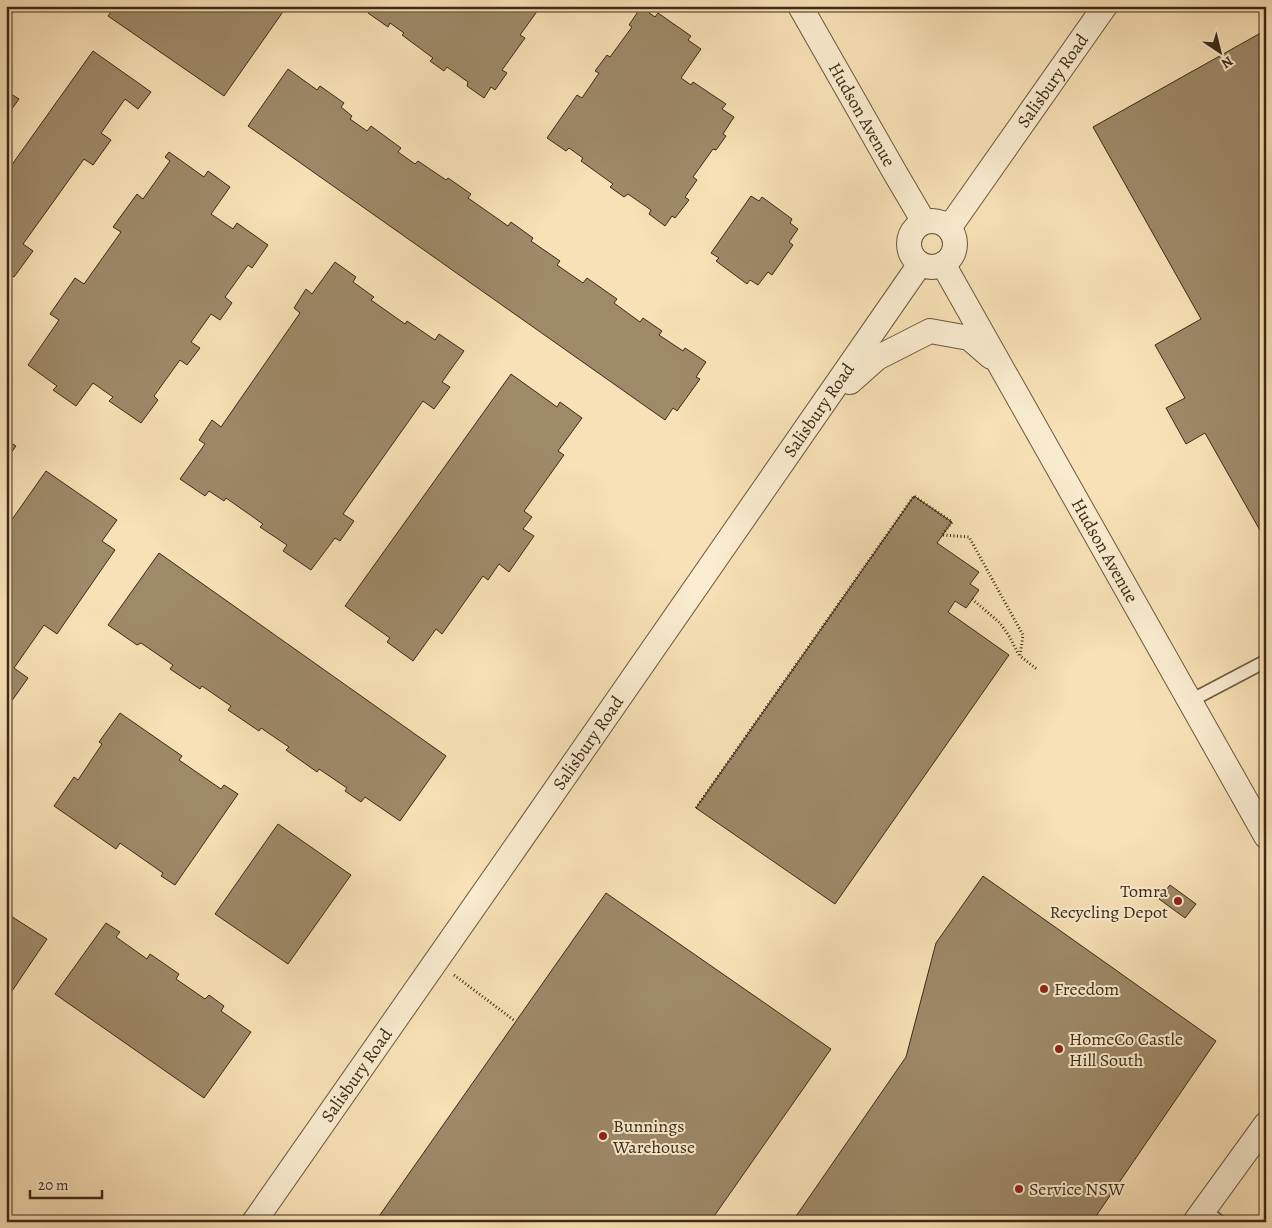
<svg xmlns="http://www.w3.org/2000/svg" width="1272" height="1228" font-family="Alegreya,serif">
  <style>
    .building { fill: #9e8969; stroke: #3c2a16 }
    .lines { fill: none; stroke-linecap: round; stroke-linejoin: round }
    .lane-casing { stroke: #6b583e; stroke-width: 15 }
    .street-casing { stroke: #6b583e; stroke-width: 26 }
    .path { stroke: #3c2a16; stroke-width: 3; stroke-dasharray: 1 2.5; stroke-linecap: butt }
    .lane { stroke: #faecd0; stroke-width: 12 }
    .street { stroke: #faecd0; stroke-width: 24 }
    .poi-dot { fill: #8f2418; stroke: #faecd0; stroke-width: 2 }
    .labels { text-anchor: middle; stroke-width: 4; stroke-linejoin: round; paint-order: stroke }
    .street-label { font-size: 18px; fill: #3c2a16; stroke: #faecd0 }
    .poi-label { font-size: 18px; fill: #3c2a16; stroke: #faecd0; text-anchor: start }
  </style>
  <rect width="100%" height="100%" fill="#f8e1b6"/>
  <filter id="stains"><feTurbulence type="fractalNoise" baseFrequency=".004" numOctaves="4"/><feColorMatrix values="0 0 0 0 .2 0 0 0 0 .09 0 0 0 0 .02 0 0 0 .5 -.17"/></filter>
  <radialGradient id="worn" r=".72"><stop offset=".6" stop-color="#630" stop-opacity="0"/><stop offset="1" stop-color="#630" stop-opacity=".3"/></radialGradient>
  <!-- building -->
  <path class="building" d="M115 6H287L224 96 108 16Z
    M373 6H541L520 35 525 38 502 70 507 73 495 90 491 87 484 98 467 86 468 82 447 67 444 71 430 61 433 58 402 35 404 33 390 23 388 27 368 13Z
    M641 7 655 17 658 13 691 36 688 40 701 49 681 78 691 85 693 82 726 104 722 109 734 117 723 134 726 136 716 150 713 149 693 177 697 180 685 197 689 200 675 218 672 216 665 226 649 214 651 210 628 194 624 197 610 187 613 184 581 161 583 158 569 148 566 151 547 138 577 95 582 98 599 73 595 71 607 55 610 57 632 27 629 25Z
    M1266 30V541L1205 433 1186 444 1166 408 1185 398 1155 345 1201 319 1093 127Z
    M93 51 151 92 138 109 125 99 101 133 111 140 93 165 84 159 23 244 33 251 14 277 6 272V173Z
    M288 69 317 90 320 86 344 103 341 107 352 116 350 119 367 131 371 126 401 148 398 152 415 164 418 161 446 180 448 178 471 194 468 198 508 226 511 222 533 238 531 241 560 261 557 265 583 283 587 278 617 299 614 303 640 322 643 318 662 331 659 335 683 351 685 348 706 362 696 377 700 379 677 411 673 408 665 420 248 126Z
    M6 91 19 99 6 117Z
    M169 152 204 177 208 171 230 187 211 214 233 229 237 223 268 245 252 268 248 265 225 297 232 303 220 320 211 314 191 342 200 348 187 365 180 360 154 396 158 400 141 423 109 401 113 397 93 383 76 406 53 390 57 386 28 365 59 320 50 314 75 278 84 284 121 232 113 227 137 194 143 199 170 161 165 157Z
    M751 196 759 201 762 197 792 219 790 223 798 229 789 242 793 245 772 275 768 272 758 285 750 280 747 284 716 261 719 258 711 253Z
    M335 262 356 277 353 282 374 297 371 300 405 324 407 321 435 340 439 334 464 351 442 382 450 387 434 409 423 401 343 514 354 521 340 541 335 538 311 570 283 551 287 545 260 527 263 524 226 498 224 501 209 491 205 496 180 479 205 444 199 440 212 420 221 427 300 313 294 308 306 289 312 294Z
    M511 374 557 407 560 402 582 418 558 451 564 455 524 511 532 517 523 529 534 536 509 572 499 564 488 580 483 576 442 634 436 629 413 661 387 642 390 638 345 606Z
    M6 440 16 446 6 460Z
    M46 471 117 520 102 541 115 550 57 634 44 625 14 668 28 678 6 709V528Z
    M914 496 952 522 937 543 979 572 970 584 979 590 966 608 955 601 948 612 1009 655 835 904 696 808Z
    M159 553 446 756 400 821 365 797 361 802 345 791 347 788 319 769 317 772 286 750 289 747 261 728 259 731 228 710 231 706 202 686 200 689 170 669 173 665 141 643 137 645 108 625Z
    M120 713 182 756 179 760 221 789 224 785 238 794 175 885 161 876 163 873 120 843 116 849 54 806 74 777 78 780 102 744 99 742Z
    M278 824 351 875 288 964 215 914Z
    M983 876 1216 1041 1092 1222H792L906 1057 936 943Z
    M1170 885 1196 904 1185 918 1159 899Z
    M606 893 831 1049 710 1222H375Z
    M6 913 47 939 6 1000Z
    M106 923 120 932 116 937 147 959 150 954 179 974 176 979 205 999 209 995 224 1006 221 1011 251 1032 204 1098 55 994Z"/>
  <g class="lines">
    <defs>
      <path id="lane" d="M1190 701 1266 661
        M1203 1210 1220 1222"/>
      <g id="street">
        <path id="s1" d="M800 6 894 171 924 222"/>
        <circle cx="932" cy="244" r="23"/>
        <path id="s2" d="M949 228 1105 6"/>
        <path id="s3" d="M943 264 1266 836"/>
        <path d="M850 382 877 358 930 331 969 338 991 357"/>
        <path id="s4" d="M254 1222 522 838 920 264"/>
        <path d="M1195 1222 1266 1124"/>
      </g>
    </defs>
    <!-- lane casing -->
    <use href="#lane" class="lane-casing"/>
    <!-- street casing -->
    <use href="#street" class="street-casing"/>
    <!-- path -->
    <path class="path" d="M943 535 969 537 1023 635 1020 656 1038 670
      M972 599 1000 623 1009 636 1019 655
      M696 808 914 496 952 522 942 535
      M454 975 515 1021"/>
    <!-- lane -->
    <use href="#lane" class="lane"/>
    <!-- street -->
    <use href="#street" class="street"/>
  </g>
  <!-- markers -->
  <g class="poi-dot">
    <circle cx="1178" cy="901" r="5"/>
    <circle cx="1044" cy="989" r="5"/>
    <circle cx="1059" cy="1049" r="5"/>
    <circle cx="603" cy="1136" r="5"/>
    <circle cx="1019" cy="1189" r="5"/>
  </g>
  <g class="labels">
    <!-- street labels -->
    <g class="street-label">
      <text dy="6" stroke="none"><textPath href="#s2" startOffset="180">Salisbury Road</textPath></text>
      <text dy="6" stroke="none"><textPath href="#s1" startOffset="125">Hudson Avenue</textPath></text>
      <text dy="6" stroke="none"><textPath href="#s4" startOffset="989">Salisbury Road</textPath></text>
      <text dy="6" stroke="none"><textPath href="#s3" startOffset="329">Hudson Avenue</textPath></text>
      <text dy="6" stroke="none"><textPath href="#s4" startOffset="584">Salisbury Road</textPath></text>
      <text dy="6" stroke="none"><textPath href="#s4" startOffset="179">Salisbury Road</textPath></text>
    </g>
    <!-- poi labels -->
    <g class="poi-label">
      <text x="1168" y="897" text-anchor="end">Tomra<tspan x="1168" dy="21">Recycling Depot</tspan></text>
      <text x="1054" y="995">Freedom</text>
      <text x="1069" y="1045">HomeCo Castle<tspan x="1069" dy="21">Hill South</tspan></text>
      <text x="613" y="1132">Bunnings<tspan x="613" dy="21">Warehouse</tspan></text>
      <text x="1029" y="1195">Service NSW</text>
    </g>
  </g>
  <!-- margin -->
  <rect width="1272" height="1228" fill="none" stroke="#f8e1b6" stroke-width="25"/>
  <rect x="8" y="8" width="1257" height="1213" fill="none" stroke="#3c2a16" stroke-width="2.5"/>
  <rect x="12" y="12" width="1247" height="1203" fill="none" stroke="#3c2a16"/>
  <!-- north arrow -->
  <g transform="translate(1220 52) rotate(145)" stroke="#faecd0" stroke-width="4" paint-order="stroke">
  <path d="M0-4L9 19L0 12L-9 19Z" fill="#3c2a16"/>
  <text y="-8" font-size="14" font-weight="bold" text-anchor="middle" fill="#3c2a16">N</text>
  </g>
  <!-- scale -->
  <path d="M30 1190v8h72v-8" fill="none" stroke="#3c2a16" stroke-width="2.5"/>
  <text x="38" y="1190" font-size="15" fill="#3c2a16" stroke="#faecd0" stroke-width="4" paint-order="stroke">20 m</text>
  <rect width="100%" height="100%" filter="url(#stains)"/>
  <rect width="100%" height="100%" fill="url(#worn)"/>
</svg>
